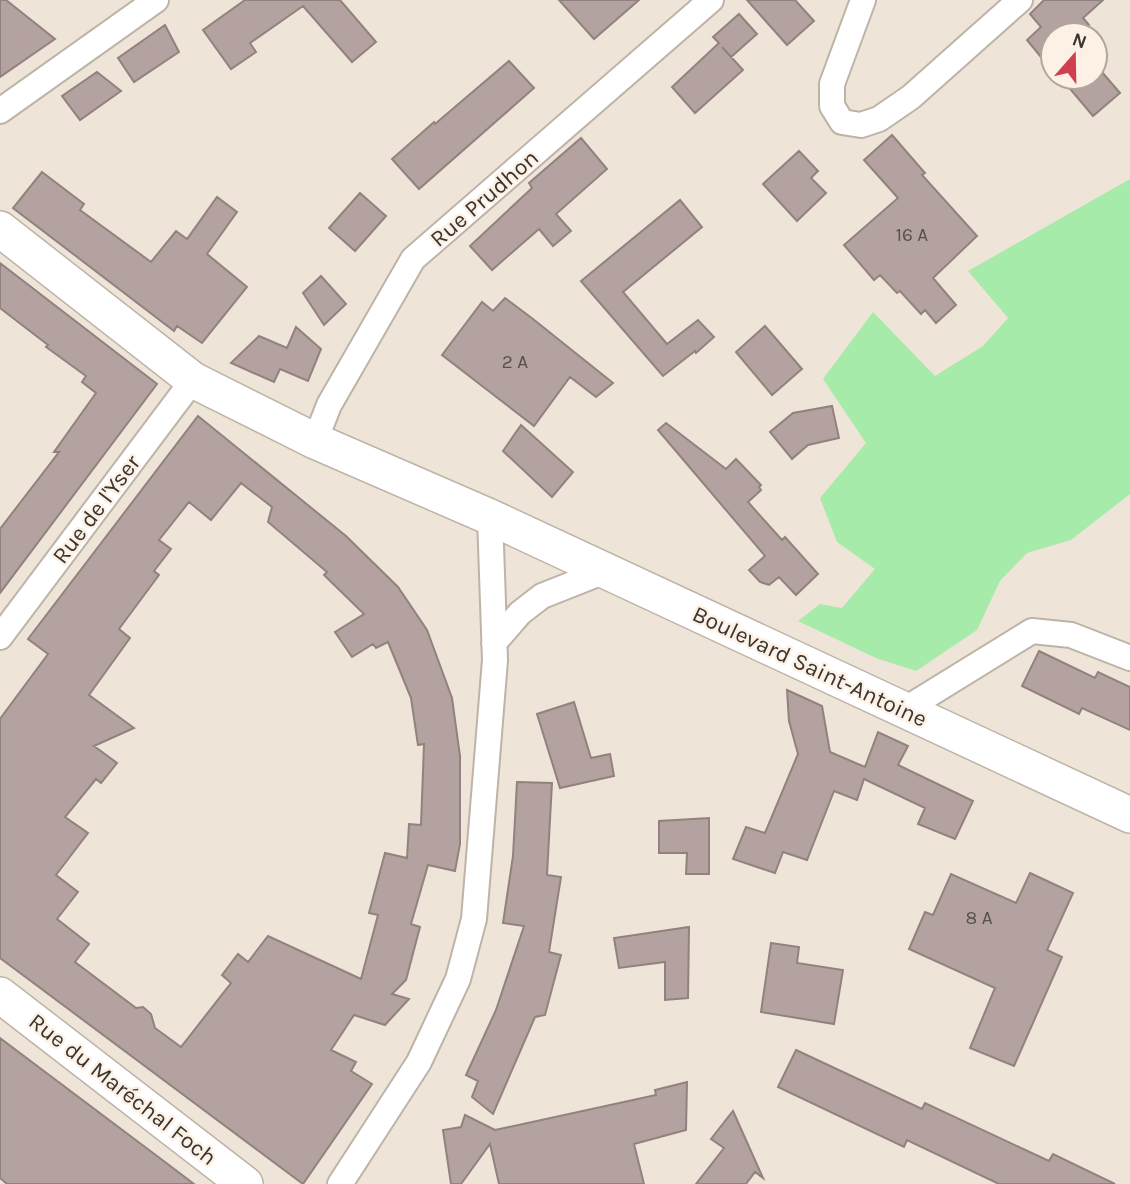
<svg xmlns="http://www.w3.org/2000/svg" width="1130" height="1184" font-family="Karla,sans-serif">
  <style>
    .green { fill: #a6eba9 }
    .building { fill: #b3a29f; stroke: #92827f; stroke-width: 2; fill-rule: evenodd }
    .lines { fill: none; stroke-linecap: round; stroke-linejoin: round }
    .street-casing { stroke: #beb3a7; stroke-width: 28 }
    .secondary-casing { stroke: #beb3a7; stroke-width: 38 }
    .street { stroke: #fff; stroke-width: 24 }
    .secondary { stroke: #fff; stroke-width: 35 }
    .labels { text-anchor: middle; stroke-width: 5; stroke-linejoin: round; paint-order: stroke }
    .number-label { font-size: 19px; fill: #58504c }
    .street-label { font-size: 23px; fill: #393530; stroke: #fdf1e5 }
  </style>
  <rect width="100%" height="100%" fill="#efe4d8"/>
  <!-- green -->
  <path class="green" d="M1130 179V494L1071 540 1027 553 1000 581 977 630 916 671 876 658 798 621 820 604 842 608 875 569 837 542 820 498 866 443 823 379 873 312 935 376 983 346 1008 318 968 271Z"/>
  <!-- building -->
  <path class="building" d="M0 0H6L55 39 0 77Z
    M245 0H340L376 42 352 62 303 6 250 43 256 52 231 69 203 30Z
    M559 0H639L594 39Z
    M747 0H795L814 21 787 45Z
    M1044 0H1103L1083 18 1089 25 1077 35H1053V68L1047 61 1045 62 1027 40 1041 27 1030 14Z
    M739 14 757 34 731 57 722 47 743 70 695 113 672 87 719 43 713 37Z
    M165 25 179 52 134 82 118 58Z
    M509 61 534 88 419 189 392 159 434 122 435 124Z
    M1095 64 1120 93 1093 116 1060 77H1095Z
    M97 72 121 91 80 120 62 96Z
    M892 135 925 173 922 175 977 236 933 278 956 305 936 323 925 310 921 314 900 291 897 293 880 275 874 280 844 245 898 198 864 160Z
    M581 138 607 169 556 214 571 231 553 246 539 229 492 270 470 246 532 188 529 183Z
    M799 151 818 171 811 178 826 193 797 221 763 184Z
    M42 172 84 204 80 210 151 262 176 231 187 239 217 197 237 212 207 254 247 287 202 343 177 326 174 331 13 208Z
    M360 193 386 216 355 251 329 228Z
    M680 200 702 227 623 292 667 344 698 320 714 337 696 353 695 351 663 376 581 281Z
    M0 263 157 384 0 593V529L59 452H54L96 393 82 382 86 376 46 347 48 345 0 308Z
    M321 276 346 304 324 325 303 293Z
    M505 298 533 319 613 383 596 397 570 377 534 426 442 355 482 302 493 311Z
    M765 326 802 369 772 395 736 352Z
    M296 327 321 349 308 381 280 369 274 382 231 363 259 336 287 348Z
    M832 406 839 438 808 445 792 459 770 432 793 413Z
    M198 416 346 536 398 587 427 630 452 698 460 756V844L455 871 428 865 411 924 420 927 406 980 392 994 409 999 385 1025 354 1015 331 1050 356 1062 351 1071 372 1084 303 1184 0 958V719L48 654 28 639ZM241 483 272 507 268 522 327 572 324 575 364 614 335 632 352 657 373 644 376 648 388 642 411 698 418 745 424 744 421 825 409 824 407 858 385 853 369 913 378 915 361 979 268 936 248 962 238 954 222 975 231 983 181 1047 155 1028 151 1014 143 1007 136 1008 75 962 89 944 57 919 78 892 56 875 88 833 65 817 96 779 101 783 117 763 94 746 134 728 89 695 130 638 119 629 159 575 154 571 171 549 159 540 189 502 211 520Z
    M666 423 726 469 736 459 761 485 759 487 761 490 748 502 782 540 785 537 818 574 796 595 779 577 769 585 760 582 749 570 765 556 658 430Z
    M521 425 573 472 552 497 503 451Z
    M1039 651 1095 678 1098 672 1130 687V730L1082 708 1079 714 1022 686Z
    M787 690 822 706 830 752 865 767 878 732 908 746 898 765 973 801 955 839 918 824 925 808 864 779 857 800 834 791 807 860 783 852 775 873 733 859 746 827 765 833 798 754 789 721Z
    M574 702 591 758 610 754 614 776 560 788 537 714Z
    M517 782 552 783 547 875 561 877 549 952 561 955 545 1015 535 1017 493 1114 472 1097 478 1081 466 1075 496 1010 524 926 503 923 513 856Z
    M709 818V874H686L687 853H659V821Z
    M1030 873 1073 893 1047 950 1062 957 1014 1066 970 1048 995 988 909 949 925 912 933 915 951 874 1016 903Z
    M689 927 688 998 665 1000V962L619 968 614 938Z
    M771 943 799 947 797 963 843 970 834 1024 761 1012Z
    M0 1038 161 1159 194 1184H7L0 1178Z
    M796 1050 922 1109 925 1103 1049 1161 1053 1154 1115 1184H999L907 1140 904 1147 778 1087Z
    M687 1082 686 1130 634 1144 644 1184H499L490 1144 461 1184H451L443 1130 461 1127 465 1115 495 1130 656 1095 655 1090Z
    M733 1111 763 1178 755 1172 746 1184H696L724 1148 711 1139Z"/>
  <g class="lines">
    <defs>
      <path id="street" d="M863 0 832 84V106L842 122 861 125 879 119 911 97 1020 0
        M0 111 156 0
        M315 441 329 405 413 259 711 0
        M0 637 193 380
        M494 643 520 613 542 596 605 571
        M904 710 1032 631 1071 635 1130 658
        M340 1184 419 1062 458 979 474 919 495 660 490 517"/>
      <path id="secondary" d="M0 229 193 380 315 441 490 517 1130 815
        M0 995 245 1184"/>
    </defs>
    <!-- street casing -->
    <use href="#street" class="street-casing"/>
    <!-- secondary casing -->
    <use href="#secondary" class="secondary-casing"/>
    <!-- street -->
    <use href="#street" class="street"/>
    <!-- secondary -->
    <use href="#secondary" class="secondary"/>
  </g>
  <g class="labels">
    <!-- number labels -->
    <g class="number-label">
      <text x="912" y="241">16 A</text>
      <text x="515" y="368">2 A</text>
      <text x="979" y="924">8 A</text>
    </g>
    <!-- street labels -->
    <g class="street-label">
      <text transform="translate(484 198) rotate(-41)" y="8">Rue Prudhon</text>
      <text transform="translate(96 509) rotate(-53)" y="8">Rue de l'Yser</text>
      <text transform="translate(810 666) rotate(25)" y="8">Boulevard Saint-Antoine</text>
      <text transform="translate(123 1089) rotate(38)" y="8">Rue du Maréchal Foch</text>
    </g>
  </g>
  <!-- north arrow -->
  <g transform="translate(1074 56) rotate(20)"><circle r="33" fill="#fdf1e5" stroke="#afa69d" stroke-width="2"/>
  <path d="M0-5L12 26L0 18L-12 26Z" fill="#cf3f50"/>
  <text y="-10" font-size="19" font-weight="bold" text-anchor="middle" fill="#393530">N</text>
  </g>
</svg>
